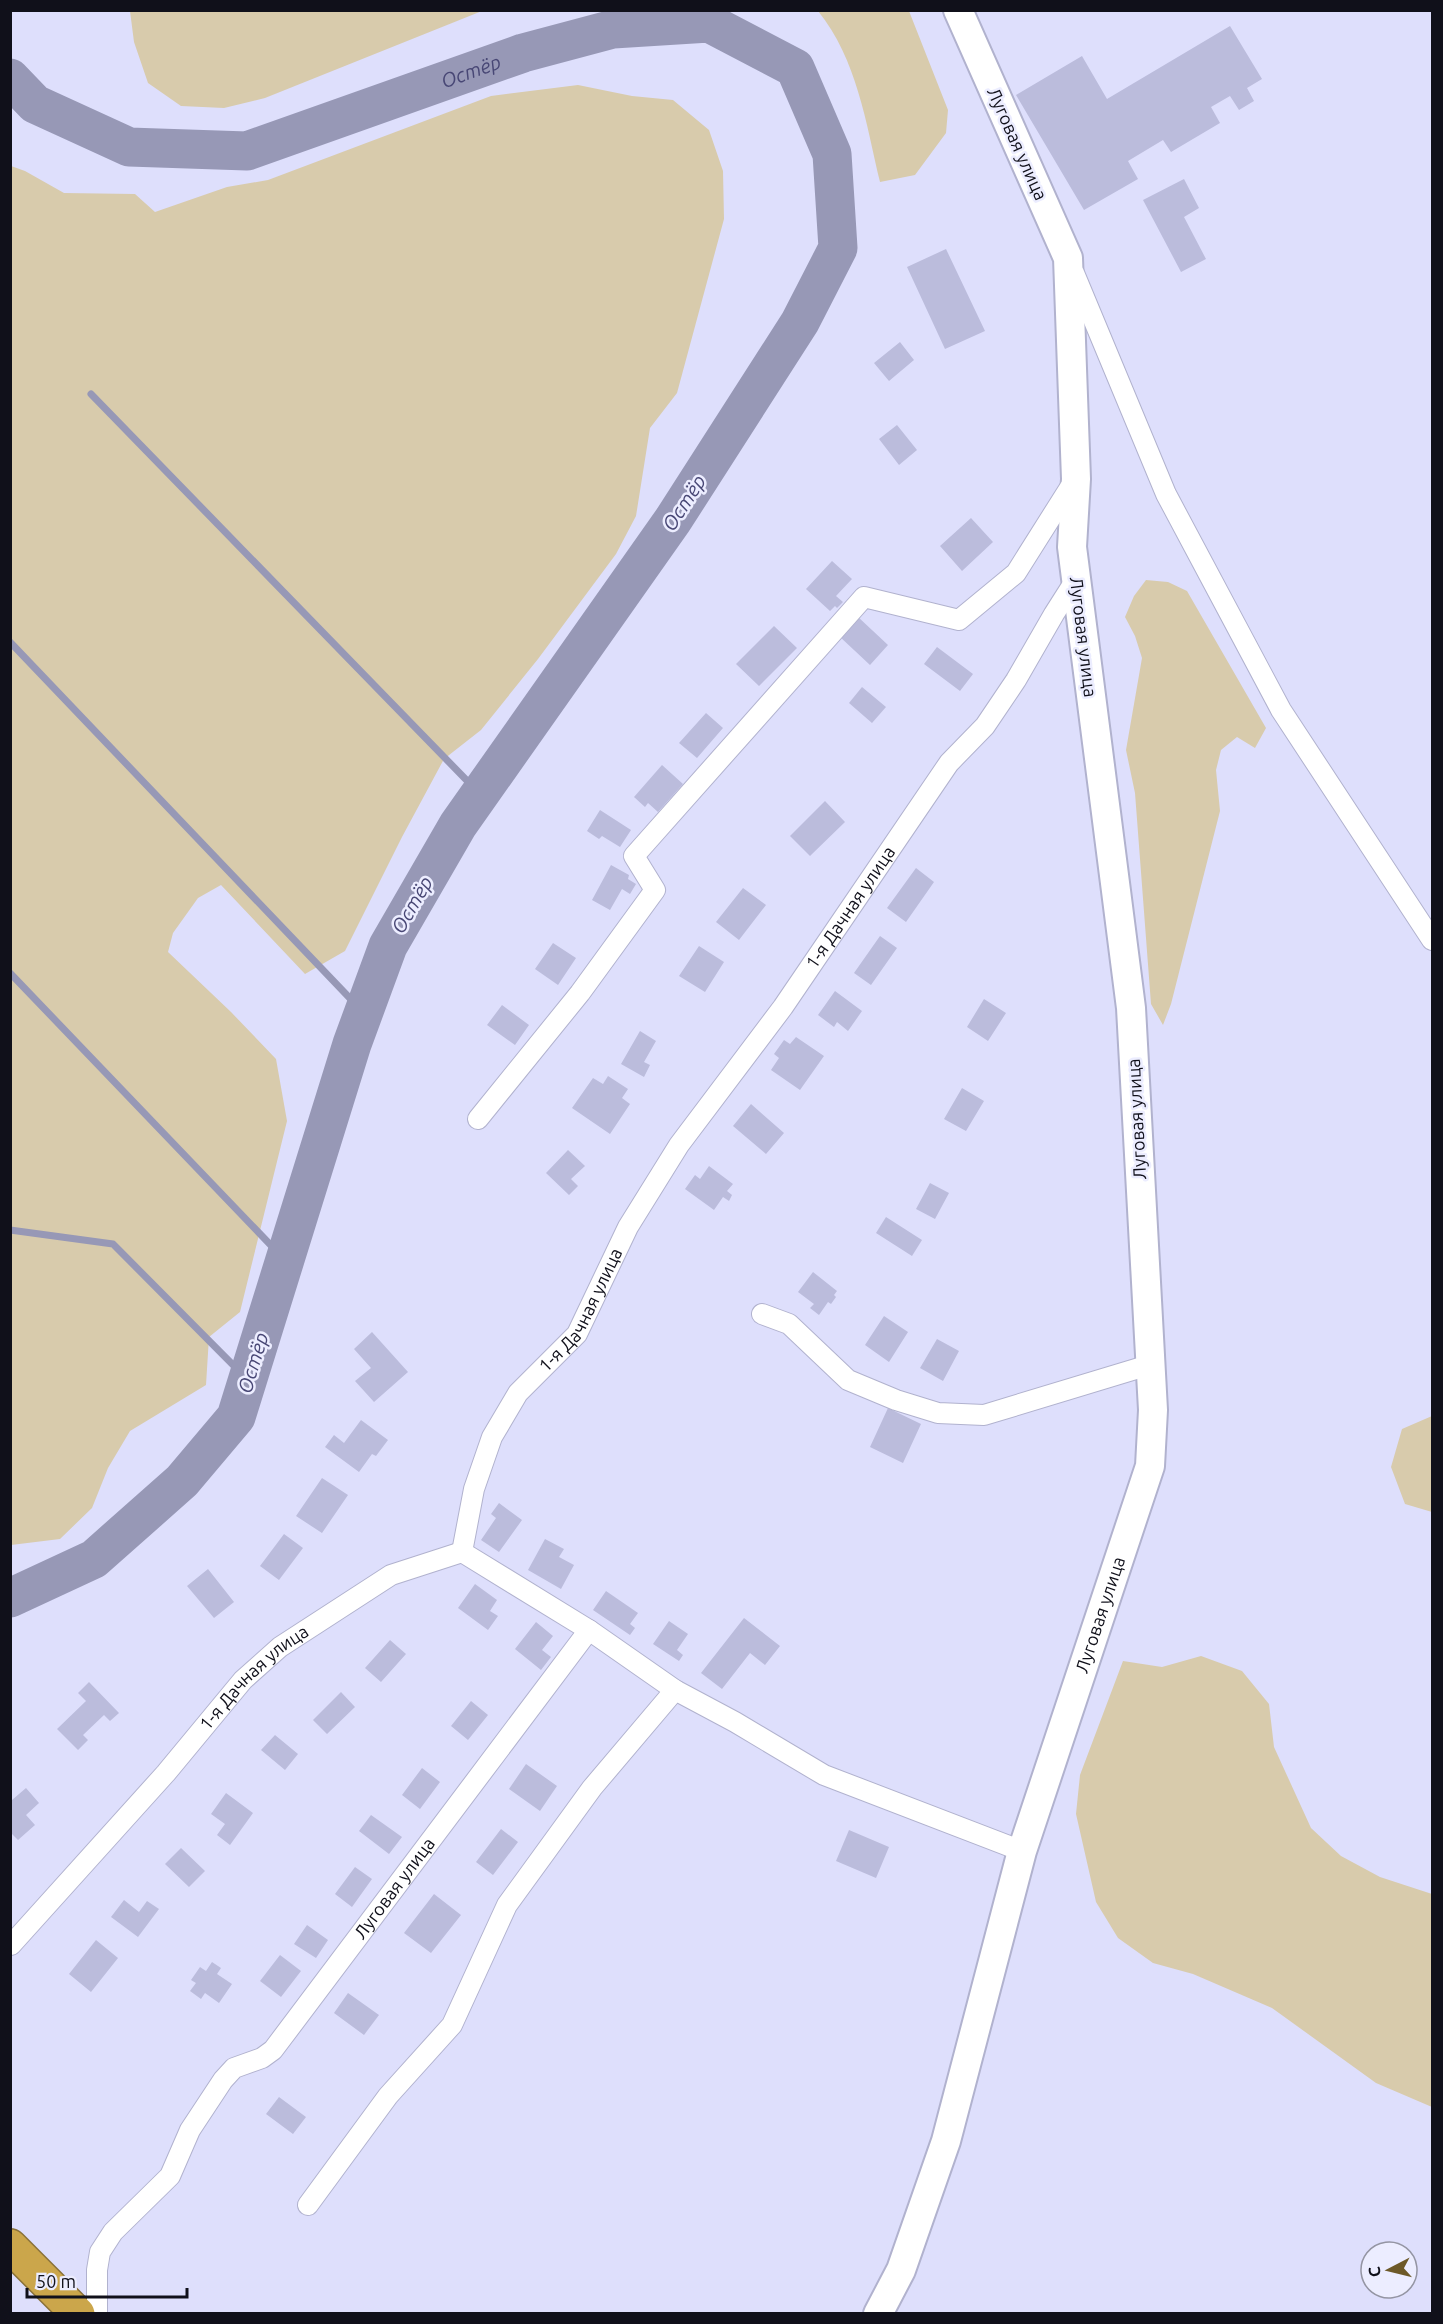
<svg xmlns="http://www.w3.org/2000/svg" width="1443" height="2324" font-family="Ubuntu,sans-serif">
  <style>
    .green { fill: #d8cbac }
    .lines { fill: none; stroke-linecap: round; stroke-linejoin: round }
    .stream { stroke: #9798b6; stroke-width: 7 }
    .river { stroke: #9798b6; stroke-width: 39 }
    .building { fill: #bbbcdc }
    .street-casing { stroke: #b1b2ce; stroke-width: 22 }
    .secondary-casing { stroke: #b1b2ce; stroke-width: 32 }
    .highway-casing { stroke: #8a723a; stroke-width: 36 }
    .street { stroke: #fff; stroke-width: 20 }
    .secondary { stroke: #fff; stroke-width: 28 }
    .highway { stroke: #cba64b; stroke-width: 33 }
    .labels { text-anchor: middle; stroke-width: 5; stroke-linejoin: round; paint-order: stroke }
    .street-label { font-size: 18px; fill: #10101a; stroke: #ecedff }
    .water-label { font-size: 20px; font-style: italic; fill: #484775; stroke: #ecedff }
  </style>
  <rect width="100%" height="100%" fill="#dedffc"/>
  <!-- green -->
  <path class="green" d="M130 11V10L482 11 265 98 224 108 181 106 148 83 134 42Z
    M818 11H909L948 110 946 133 915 175 880 182C866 123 857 59 818 11Z
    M578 85 632 96 673 100 709 130 723 171 724 219 677 393 650 428 636 516 616 554 538 659 481 730 444 759 402 837 345 951 305 974 221 885 198 898 173 933 168 952 231 1012 276 1059 287 1121 240 1312 209 1337 206 1385 130 1431 108 1468 92 1508 60 1539 11 1545V166L25 171 64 193 135 194 155 212 227 187 268 180 491 96Z
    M1146 580 1168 582 1187 591 1266 728 1255 748 1237 737 1221 750 1216 770 1220 811 1171 1004 1163 1025 1151 1004 1135 793 1126 750 1142 658 1135 636 1125 617 1134 596Z
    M1432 1416V1512L1405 1504 1391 1467 1402 1429Z
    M1201 1656 1242 1671 1269 1704 1274 1747 1311 1828 1341 1856 1380 1877 1432 1894V2107L1376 2083 1272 2008 1193 1974 1153 1963 1118 1938 1096 1902 1076 1814 1080 1775 1123 1661 1162 1667Z"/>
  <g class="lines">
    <!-- stream -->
    <path class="stream" d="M91 394 480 794
      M10 642 364 1013
      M10 973 285 1260
      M10 1230 113 1244 248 1380
      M10 1592 15 1596"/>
    <!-- river -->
    <path class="river" id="s1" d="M10 78 35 104 129 147 247 151 523 53 613 29 709 23 795 68 832 154 838 248 800 322 673 520 458 825 388 946 352 1044 236 1417 182 1481 94 1559 10 1598"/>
  </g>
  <!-- building -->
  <path class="building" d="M1230 26 1262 79 1247 88 1254 101 1239 110 1230 96 1211 107 1220 123 1171 152 1163 140 1128 161 1138 179 1084 210 1016 95 1082 56 1107 99Z
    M1184 179 1199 208 1184 217 1206 259 1181 272 1143 200Z
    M946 249 985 331 945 349 907 267Z
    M900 342 914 360 889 381 874 363Z
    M897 425 917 450 899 465 879 439Z
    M971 518 993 542 962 571 940 546Z
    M832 561 852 579 836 596 843 602 837 608 835 606 830 611 806 589Z
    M857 616 888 645 870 665 839 636Z
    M774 626 797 648 759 686 736 664Z
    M937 647 973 674 960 691 924 664Z
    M862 687 886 707 872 723 849 703Z
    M706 713 723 728 697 758 679 743Z
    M662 765 683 784 658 812 648 803 645 807 634 797Z
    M825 801 845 822 810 856 790 836Z
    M600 810 631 830 620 847 602 836 599 839 587 831Z
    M611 865 629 875 628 879 636 884 630 894 622 889 610 910 592 900Z
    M916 868 934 882 906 922 887 908Z
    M743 888 766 905 739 940 716 922Z
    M880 936 897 948 871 985 854 973Z
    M553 943 576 958 558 985 535 969Z
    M699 946 724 962 705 992 679 976Z
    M835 991 862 1011 848 1031 837 1022 834 1027 818 1015Z
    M984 999 1006 1013 988 1041 967 1027Z
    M502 1005 529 1025 515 1045 487 1025Z
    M640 1031 656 1041 644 1062 650 1065 644 1077 621 1064Z
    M796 1037 824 1056 800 1090 771 1070 779 1058 774 1054 784 1040 790 1044Z
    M608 1076 628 1089 622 1098 630 1104 610 1134 572 1108 593 1078 603 1084Z
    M962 1088 984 1101 966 1131 944 1119Z
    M751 1104 784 1133 766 1154 733 1126Z
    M568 1150 585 1166 571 1179 578 1186 569 1195 546 1173Z
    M709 1166 733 1184 727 1191 732 1195 729 1201 723 1197 714 1210 685 1189 695 1175 700 1179Z
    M930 1183 949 1193 935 1219 916 1209Z
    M886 1217 922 1240 912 1256 876 1233Z
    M813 1272 837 1291 834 1295 836 1297 831 1304 828 1302 819 1315 810 1308 814 1304 798 1292Z
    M884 1316 908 1332 889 1362 865 1345Z
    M372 1332 408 1372 374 1402 355 1381 371 1368 354 1349Z
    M937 1339 959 1351 943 1381 920 1368Z
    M888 1408 921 1424 903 1463 870 1447Z
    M361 1420 388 1440 376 1456 372 1454 359 1472 325 1447 334 1435 344 1443Z
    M322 1478 348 1495 322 1533 296 1516Z
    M499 1503 522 1520 499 1552 481 1540 496 1518 491 1514Z
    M284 1534 303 1548 279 1580 260 1566Z
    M545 1539 564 1549 559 1557 574 1565 561 1589 528 1570Z
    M208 1569 234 1602 214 1618 187 1586Z
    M475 1584 497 1600 490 1611 498 1616 488 1630 458 1608Z
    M606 1591 638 1613 630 1624 635 1628 630 1635 593 1610Z
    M744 1618 780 1646 765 1665 750 1653 722 1689 701 1673Z
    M669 1621 688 1634 677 1650 683 1655 679 1661 653 1644Z
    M536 1622 553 1636 542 1650 551 1657 541 1670 515 1649Z
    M390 1640 406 1654 381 1682 365 1668Z
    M89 1682 119 1713 110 1721 104 1715 83 1735 88 1740 78 1750 57 1729 86 1701 78 1693Z
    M341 1692 355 1707 327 1734 313 1720Z
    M471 1701 488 1715 468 1740 451 1726Z
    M275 1735 298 1754 285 1770 261 1750Z
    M526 1764 557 1786 540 1811 509 1789Z
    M422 1768 440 1782 420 1809 402 1795Z
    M26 1788 39 1803 26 1815 35 1825 18 1840 10 1832V1798L12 1800Z
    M226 1793 253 1813 230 1845 217 1835 225 1824 211 1814Z
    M371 1815 402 1837 389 1854 359 1831Z
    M501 1829 518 1842 493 1875 476 1862Z
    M849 1830 889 1847 876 1878 836 1861Z
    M181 1848 205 1871 189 1887 165 1864Z
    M355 1867 372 1879 352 1907 335 1894Z
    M434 1894 461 1915 431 1953 404 1933Z
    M124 1900 139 1912 147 1901 159 1909 138 1937 111 1917Z
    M307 1925 328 1940 316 1958 294 1944Z
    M96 1940 118 1958 91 1992 69 1974Z
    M280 1955 301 1971 281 1997 260 1981Z
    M212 1962 221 1968 217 1974 232 1984 219 2003 205 1993 201 1999 190 1991 196 1983 191 1980 200 1967 206 1971Z
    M348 1993 379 2015 364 2035 334 2013Z
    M279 2097 306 2117 293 2134 266 2114Z"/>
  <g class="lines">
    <defs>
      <g id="street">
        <path d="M1074 273 1166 494 1281 710 1432 940"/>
        <path d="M478 1119 580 993 655 890 634 856 864 597 959 620 1016 573 1074 481"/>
        <path d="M762 1314 789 1324 848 1380 896 1400 938 1413 984 1415 1149 1365"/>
        <path id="s2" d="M462 1552 474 1489 492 1437 518 1393 577 1334 628 1227 679 1145 783 1007 949 763 985 726 1016 680 1054 614 1075 581"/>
        <path d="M462 1552 589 1630 675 1690 735 1722 824 1775 1022 1851"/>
        <path id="s3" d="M11 1945 166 1773 243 1680 280 1647 391 1575 462 1552"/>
        <path d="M308 2205 388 2096 452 2025 507 1905 592 1788 675 1690"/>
        <path id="s4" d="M97 2314V2270L100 2252 113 2232 170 2176 190 2130 223 2080 234 2068 262 2058 273 2050 589 1630"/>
      </g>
      <g id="secondary">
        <path id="s5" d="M878 2314 901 2270 946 2141 1022 1851 1150 1466 1153 1410 1131 1008 1072 547 1076 479 1068 258 958 10"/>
      </g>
      <path id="highway" d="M10 2246 78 2314"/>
    </defs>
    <!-- street casing -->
    <use href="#street" class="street-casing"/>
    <!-- secondary casing -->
    <use href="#secondary" class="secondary-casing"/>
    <!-- highway casing -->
    <use href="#highway" class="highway-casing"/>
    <!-- street -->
    <use href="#street" class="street"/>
    <!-- secondary -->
    <use href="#secondary" class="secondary"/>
    <!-- highway -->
    <use href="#highway" class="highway"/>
  </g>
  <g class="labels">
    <!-- street labels -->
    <g class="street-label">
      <text transform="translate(1017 144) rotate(66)" y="6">Луговая улица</text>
      <text transform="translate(1083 637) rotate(83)" y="6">Луговая улица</text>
      <text dy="6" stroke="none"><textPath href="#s2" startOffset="762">1-я Дачная улица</textPath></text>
      <text transform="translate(1137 1119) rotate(-93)" y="6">Луговая улица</text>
      <text dy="6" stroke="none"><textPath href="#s2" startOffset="276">1-я Дачная улица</textPath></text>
      <text dy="6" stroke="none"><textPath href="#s5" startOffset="735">Луговая улица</textPath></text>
      <text dy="6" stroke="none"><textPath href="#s3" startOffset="362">1-я Дачная улица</textPath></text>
      <text dy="6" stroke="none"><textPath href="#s4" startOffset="538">Луговая улица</textPath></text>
    </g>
    <!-- water labels -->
    <g class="water-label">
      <text dy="7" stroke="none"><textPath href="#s1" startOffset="495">Остёр</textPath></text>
      <text transform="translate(684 503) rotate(-57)" y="7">Остёр</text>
      <text transform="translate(412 905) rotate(-60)" y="7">Остёр</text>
      <text transform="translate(253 1363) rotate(-73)" y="7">Остёр</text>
    </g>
  </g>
  <!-- border -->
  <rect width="1443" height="2324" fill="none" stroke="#10101a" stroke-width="24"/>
  <!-- north arrow -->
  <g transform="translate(1389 2270) rotate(263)"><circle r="28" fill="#ecedff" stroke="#9495a3" stroke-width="1.5"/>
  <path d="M0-4.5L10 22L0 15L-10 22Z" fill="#6d5928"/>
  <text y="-9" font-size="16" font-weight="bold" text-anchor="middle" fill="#10101a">С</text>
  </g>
  <!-- scale -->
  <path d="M27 2288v9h160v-9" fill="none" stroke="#10101a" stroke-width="3"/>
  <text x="36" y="2288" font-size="18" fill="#10101a" stroke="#ecedff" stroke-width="4.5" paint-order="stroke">50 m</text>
</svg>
